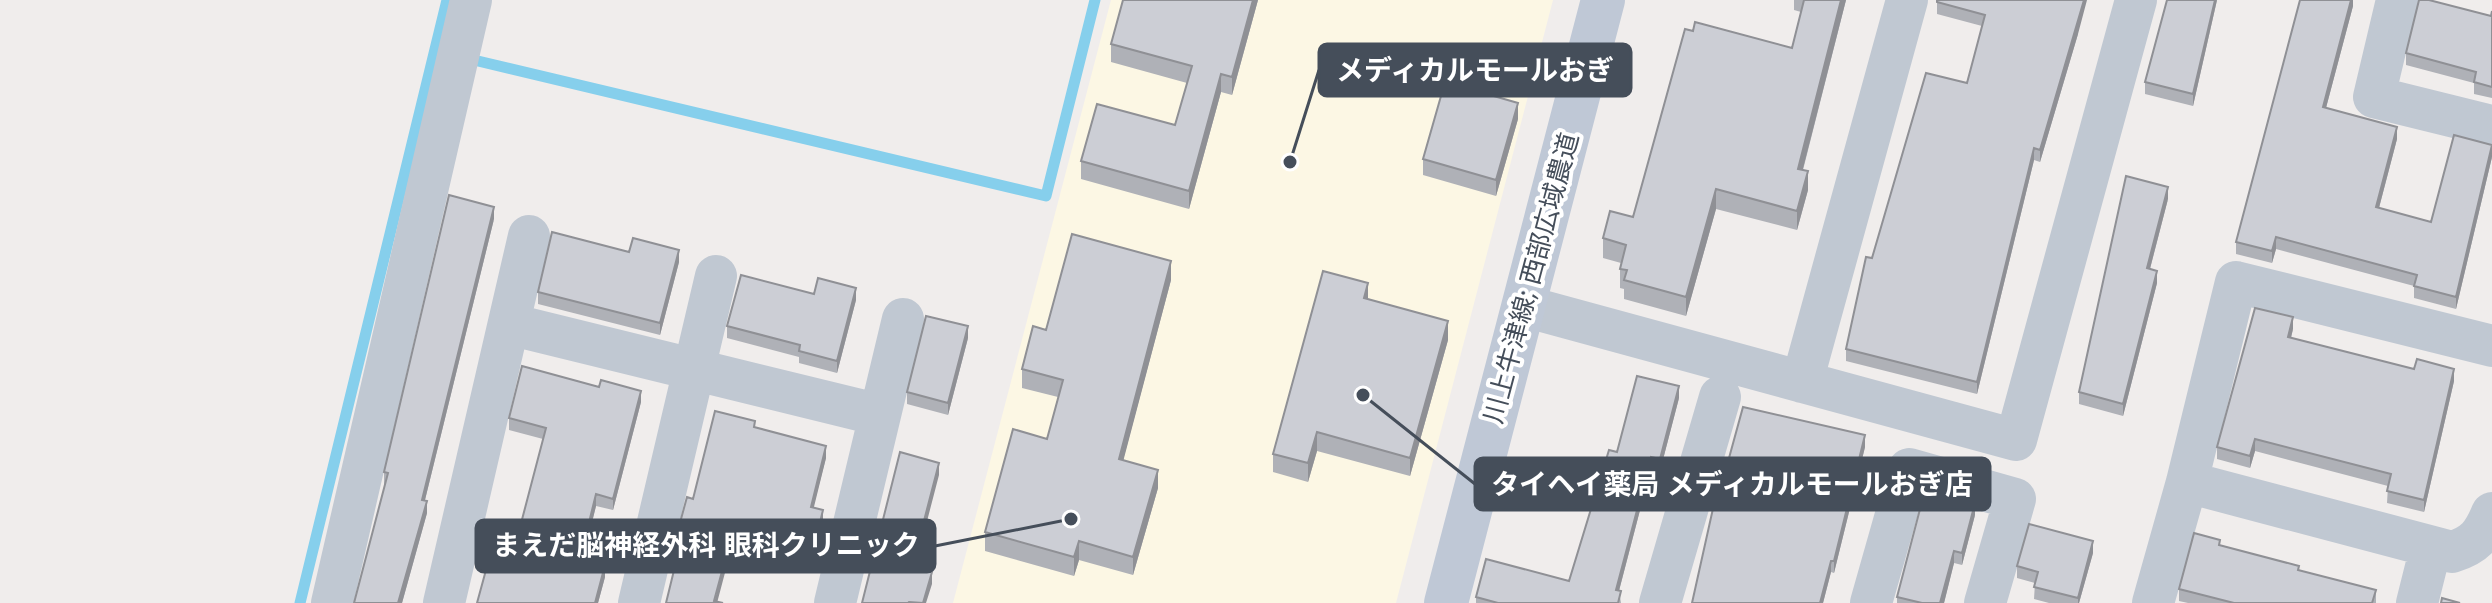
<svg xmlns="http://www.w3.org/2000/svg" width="2492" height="603" font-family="'Open Sans','Noto Sans JP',sans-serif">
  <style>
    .commercial { fill: #fcf7e4 }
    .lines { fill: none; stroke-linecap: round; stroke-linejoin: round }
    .stream { stroke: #86cfec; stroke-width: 11 }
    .street { stroke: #c0c8d2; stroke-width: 42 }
    .secondary { stroke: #bfc8d6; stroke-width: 44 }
    .wall { fill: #afb1b7 }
    .shaded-wall { fill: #8f9095 }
    .building { fill: #ccced5; stroke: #8f9095; stroke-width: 2 }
    .labels { text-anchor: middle; stroke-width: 8; stroke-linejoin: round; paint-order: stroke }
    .street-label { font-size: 26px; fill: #454e5a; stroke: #fff }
    .leader { fill: none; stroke: #454e5a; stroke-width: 3 }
    .callout-dot { fill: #454e5a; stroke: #fff; stroke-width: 3 }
    .callout { fill: #454e5a; stroke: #454e5a; stroke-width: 3 }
    .callout-label { font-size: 28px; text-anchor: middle; font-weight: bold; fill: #fff }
  </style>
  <rect width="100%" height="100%" fill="#f0edec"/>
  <!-- commercial -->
  <path class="commercial" d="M1111 0H1553L1396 603H953Z"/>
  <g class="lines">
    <!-- stream -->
    <path class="stream" d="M478 61 1046 196 1095 0
      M300 603 447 0"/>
    <!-- street -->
    <path class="street" d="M2397 0 2374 97 2492 126
      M1524 306 2016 440 2136 0
      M509 324 880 415
      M1802 382 1907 0
      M2187 482 2452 552C2475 545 2483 535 2492 513
      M332 603 471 0
      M444 603 529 236
      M639 603 716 276
      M835 603 903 319
      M1660 603 1720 397
      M1871 603 1909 469 2015 499 1985 603
      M2153 603 2187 482 2236 282 2492 346
      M2417 603 2431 547"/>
    <!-- secondary -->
    <path class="secondary" d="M1446 603 1603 0"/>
  </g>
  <!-- wall -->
  <path class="wall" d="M1123 0H1258L1232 95 1221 92 1189 209 1081 179V161L1175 125 1187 83 1111 62V44Z
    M1794 0H1846L1803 170 1808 190 1797 230 1716 209 1686 316 1624 299V289L1620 288V269L1621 263 1603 258V238L1633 217 1693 31 1792 48 1801 12 1794 10Z
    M1937 0 2078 34 2040 162 2034 160 1977 394 1846 361V349L1872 258 1967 83 1982 26 1937 14Z
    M2217 0 2193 106 2145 94V82Z
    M2353 0V6L2326 108 2397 139 2379 208 2431 222 2492 157 2456 309 2414 298V286L2276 249 2272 263 2236 254V242Z
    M2492 11V98L2474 94V83L2406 65V53L2491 16Z
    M1518 119 1496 196 1423 175V159Z
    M2168 199 2150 269 2157 283 2123 416 2079 404V392Z
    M494 219 425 500 427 513 402 603H354L385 484H384V472Z
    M629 252 679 262 660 335 538 304V292Z
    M1171 280 1123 460 1158 488 1133 575 1079 560 1074 576 985 551V532L1047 439 1058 397 1022 388V369L1046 330Z
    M814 294 856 300 837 373 799 363V357L727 338V326Z
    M1368 299 1448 340 1410 476 1317 451 1308 482 1273 472V454Z
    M2293 329 2291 338 2454 381 2424 512 2387 503 2388 486 2255 451 2250 468 2217 459V447Z
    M968 338 948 415 907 404V392Z
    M1679 398 1660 471 1651 468 1619 591 1621 603H1476V597L1569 581 1617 452Z
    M641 402 613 510 596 506 583 559 605 577 598 603H477L519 531 543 439 509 430V418Z
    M755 427 826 458 813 508 823 522 811 571 731 550 666 603 674 569H672V557Z
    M1865 447 1834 573 1831 572 1823 603H1692L1726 469Z
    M1975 515 1962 565 1954 563 1944 603H1897V597Z
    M2220 545 2299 570 2376 590V603H2188L2179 601V589Z
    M2093 553 2079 603H2049L2034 599 2035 583 2017 578V566Z"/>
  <!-- shaded-wall -->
  <path class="shaded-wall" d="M1253 0H1258L1232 95V77Z
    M1841 0H1846L1798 188V169Z
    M2084 0H2087L2078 34 2040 162V150Z
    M2215 0H2217L2193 106V94Z
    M2351 0H2353V6L2323 119V107Z
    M1221 74V92L1189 209V191Z
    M1518 103V119L1496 196V180Z
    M2397 127V139L2376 219V207Z
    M2492 145V157L2456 309V297Z
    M2034 148V160L1977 394V382Z
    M1808 171V190L1797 230V211Z
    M2168 187V199L2147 280V268Z
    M1716 189V209L1686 316V297Z
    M494 207V219L422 512V500Z
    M2276 237V249L2272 263V251Z
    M679 250V262L660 335V323Z
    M1171 261V280L1119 477V459Z
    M2157 271V283L2123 416V404Z
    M1368 283V301L1364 298Z
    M856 288V300L837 373V361Z
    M2293 317V329L2288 349V337Z
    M1448 321V340L1410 476V458Z
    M968 326V338L948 415V403Z
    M2454 369V381L2424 512V500Z
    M1679 386V398L1660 471V459Z
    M641 391V402L613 510V499Z
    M1317 432V451L1308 482V463Z
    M1865 435V447L1834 573V561Z
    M2255 439V451L2250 468V456Z
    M826 446V458L811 519V507Z
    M1651 457V468L1616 602V590Z
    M939 463V475L912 579V567Z
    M1158 470V488L1133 575V557Z
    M596 494V506L580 570V559Z
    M427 501V513L402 603H398Z
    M1975 503V515L1962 565V553Z
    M823 510V522L811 571V559Z
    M731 538V550L717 603H714Z
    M1079 541V560L1074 576V557Z
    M2093 541V553L2079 603H2078V598Z
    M1954 551V563L1944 603H1940Z
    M1831 561V572L1823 603H1820Z
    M605 565V577L598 603H595Z
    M932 572V584L926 603H923Z"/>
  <!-- building -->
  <path class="building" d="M1123 0H1253L1232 77 1221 74 1189 191 1081 161 1097 104 1175 125 1192 66 1111 44Z
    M1804 0H1841L1798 169 1808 171 1797 211 1716 189 1686 297 1624 280 1627 270 1620 269 1626 245 1603 238 1610 211 1633 217 1685 29 1693 31 1695 22 1792 48Z
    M1937 0H2084L2040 150 2034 148 1977 382 1846 349 1866 257 1872 258 1926 73 1967 83 1985 15 1937 2Z
    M2167 0H2215L2193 94 2145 82Z
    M2300 0H2351L2323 107 2397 127 2376 207 2431 222 2454 135 2492 145 2456 297 2414 286 2417 275 2276 237 2272 251 2236 242Z
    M2419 0H2429L2491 16 2492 11V87L2474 82 2476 72 2406 53Z
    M1445 82 1518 103 1496 180 1423 159Z
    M2126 176 2168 187 2147 268 2157 271 2123 404 2079 392Z
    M449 195 494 207 422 500 427 501 398 603H354L388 473 384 472Z
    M552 232 629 252 633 238 679 250 660 323 538 292Z
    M1072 234 1171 261 1119 459 1158 470 1133 557 1079 541 1074 557 985 532 1013 429 1047 439 1063 380 1022 369 1033 326 1046 330Z
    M1323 271 1368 283 1364 298 1448 321 1410 458 1317 432 1308 463 1273 454Z
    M741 275 814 294 818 278 856 288 837 361 799 351 800 345 727 326Z
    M2255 308 2293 317 2288 337 2414 369 2417 359 2454 369 2424 500 2387 491 2391 474 2255 439 2250 456 2217 447Z
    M926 316 968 326 948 403 907 392Z
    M522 366 599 387 601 380 641 391 613 499 596 494 580 559 605 565 595 603H477L498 526 519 531 546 428 509 418Z
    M1637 376 1679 386 1660 459 1651 457 1616 590 1621 591 1618 603H1498L1476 597 1486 559 1569 581 1609 450 1617 452Z
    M1743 407 1865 435 1834 561H1831L1820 603H1692L1722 468 1726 469Z
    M715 411 755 421 754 427 826 446 811 507 823 510 811 559 731 538 714 601 723 603H666L677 558 672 557 678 530 687 497 693 499Z
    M900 452 939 463 912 567 932 572 923 603 909 602 908 603H862Z
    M1925 490 1975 503 1962 553 1954 551 1940 603H1922L1897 597Z
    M2029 524 2093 541 2078 598 2034 587 2038 572 2017 566Z
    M2194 533 2220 540 2219 545 2299 566 2298 570 2376 590 2372 603H2234L2179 589Z
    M2442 598 2460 603H2441Z"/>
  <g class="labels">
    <!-- street labels -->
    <g class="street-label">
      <text transform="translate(1531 278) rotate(-75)" y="9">川上牛津線; 西部広域農道</text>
    </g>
  </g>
  <!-- callouts -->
  <path class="leader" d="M1290 162L1319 70M1363 395L1475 484M1071 519L935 546"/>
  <g class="callout-dot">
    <circle cx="1290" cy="162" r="8"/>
    <circle cx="1363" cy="395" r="8"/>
    <circle cx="1071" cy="519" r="8"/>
  </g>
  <g class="callout">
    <rect x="1319" y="44" width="312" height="52" rx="8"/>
    <rect x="1475" y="458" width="515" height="52" rx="8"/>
    <rect x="476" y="520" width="459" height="52" rx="8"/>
  </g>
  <g class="callout-label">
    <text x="1475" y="80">メディカルモールおぎ</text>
    <text x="1732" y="494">タイヘイ薬局 メディカルモールおぎ店</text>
    <text x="706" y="555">まえだ脳神経外科 眼科クリニック</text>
  </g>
</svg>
